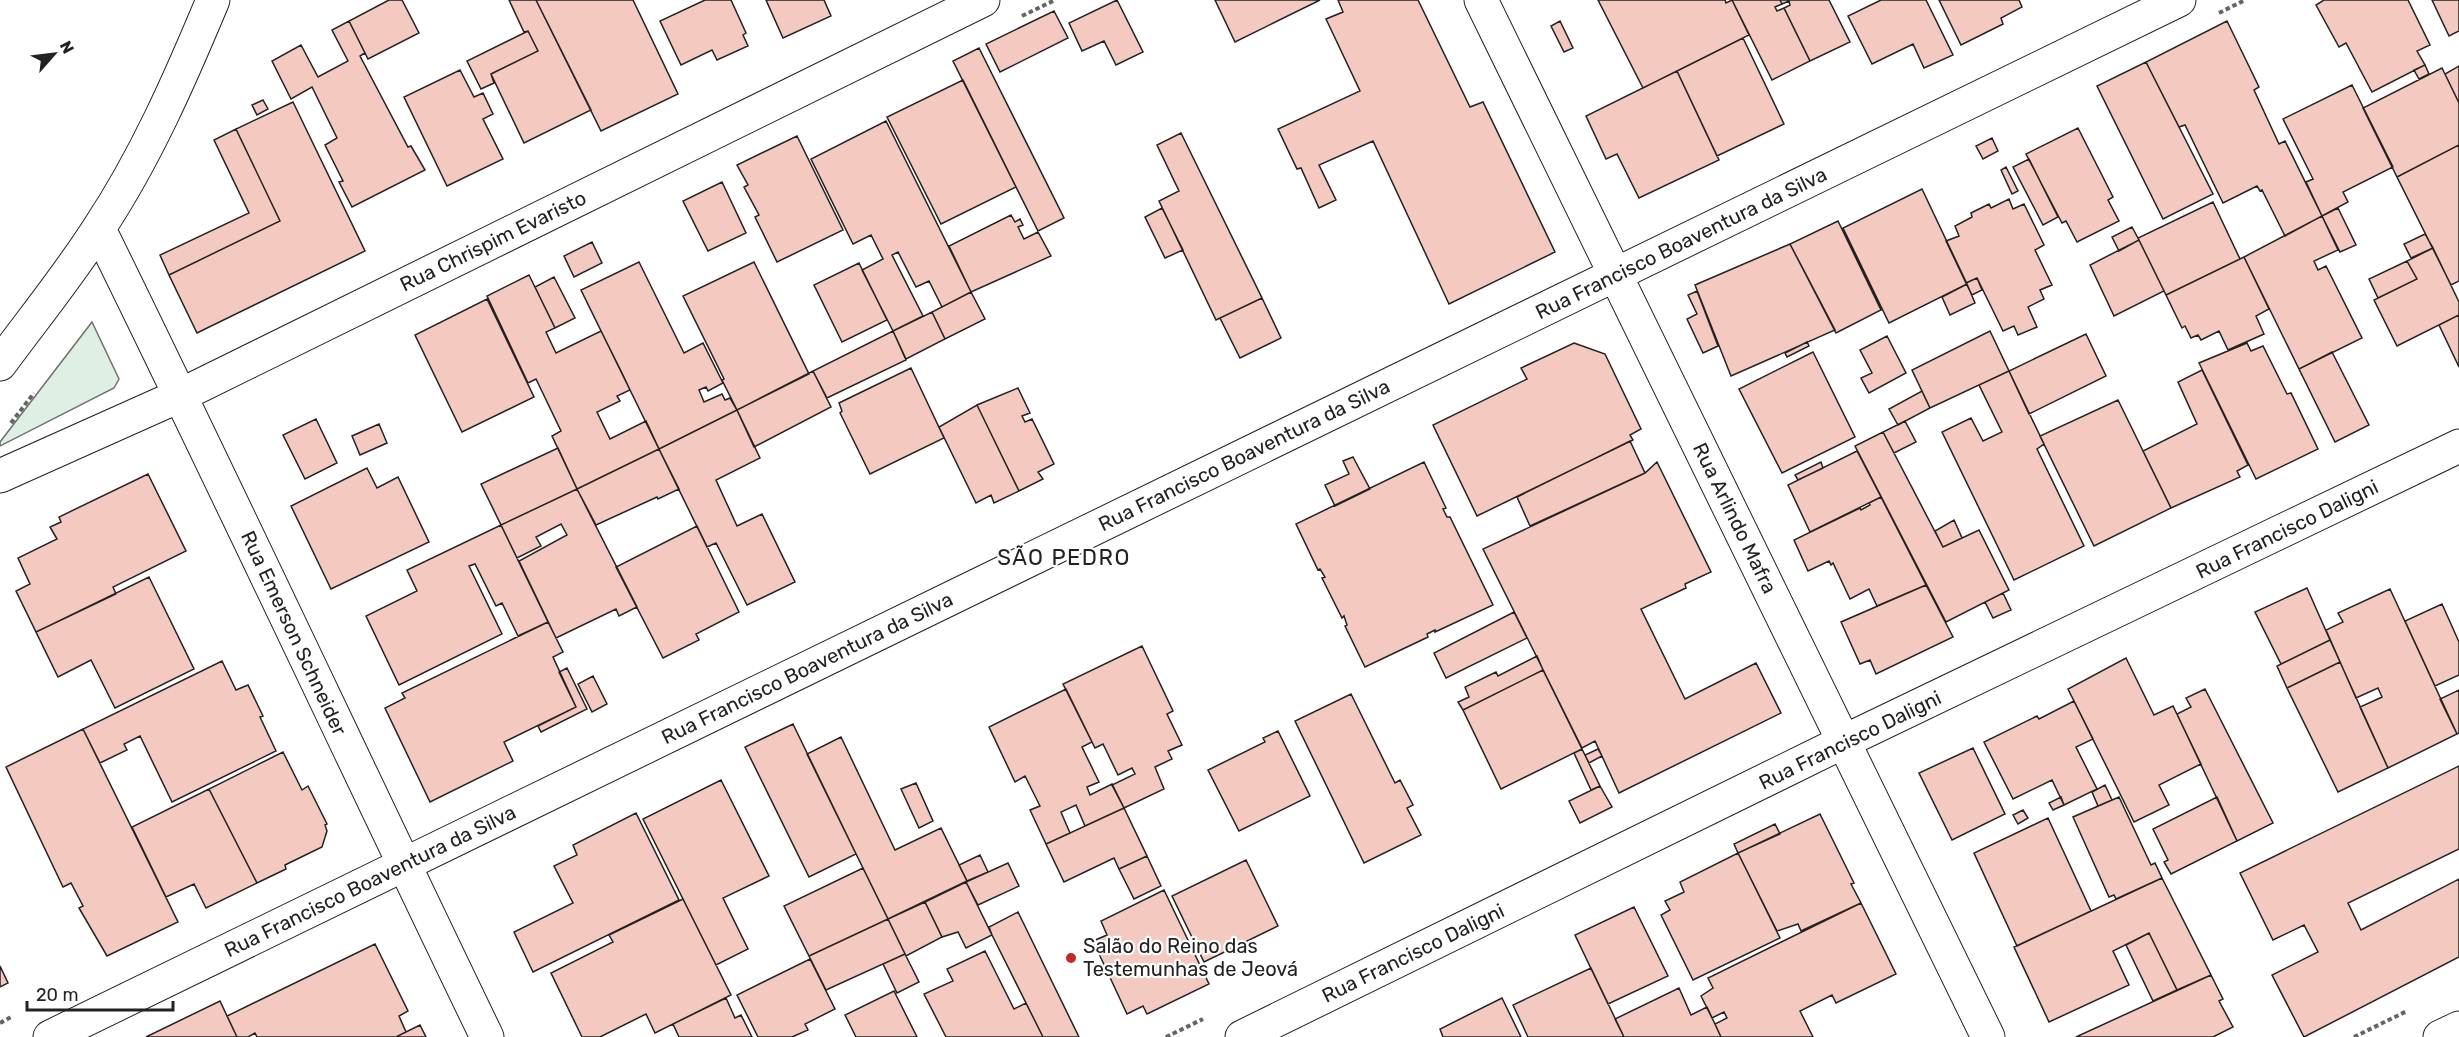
<svg xmlns="http://www.w3.org/2000/svg" width="2459" height="1037" font-family="Rubik,sans-serif">
  <style>
    .green { fill: #e0efe3; stroke: #6f6f6f; stroke-width: 1.5 }
    .building { fill: #f3c9c0; stroke: #222; stroke-width: 1.5 }
    .lines { fill: none; stroke-linecap: round; stroke-linejoin: round }
    .minor-casing { stroke: #222; stroke-width: 35 }
    .path { stroke: #646464; stroke-width: 4; stroke-dasharray: 4.5 3; stroke-linecap: butt }
    .minor { stroke: #fff; stroke-width: 33 }
    .poi-dot { fill: #c62828; stroke: #fff; stroke-width: 2 }
    .labels { text-anchor: middle; stroke-width: 4.5; stroke-linejoin: round; paint-order: stroke }
    .street-label { font-size: 20px; fill: #222; stroke: #fff }
    .poi-label { font-size: 20px; fill: #222; stroke: #fff; text-anchor: start }
    .quarter-label { font-size: 22px; letter-spacing: 1.5px; fill: #222; stroke: #fff }
  </style>
  <rect width="100%" height="100%" fill="#fff"/>
  <!-- green -->
  <path class="green" d="M92 322 119 379 114 388 0 446V442Z"/>
  <!-- building -->
  <path class="building" d="M389 0H402L419 33 368 59 349 21Z
    M509 0H536L591 110 524 143 491 74 538 51 528 31 524 32Z
    M536 0H633L678 94 601 131Z
    M705 0H731L746 33 743 35 748 46 717 60 712 50 681 65 660 21Z
    M766 0H824L831 16 783 38Z
    M1117 0 1143 52 1116 65 1104 41 1082 51 1069 23Z
    M1215 0H1320L1235 42Z
    M1338 0H1418L1470 107 1483 102 1555 252 1449 304 1373 141 1319 165 1336 200 1319 208 1301 168 1297 169 1278 129 1360 91 1326 19 1343 12Z
    M1598 0H1725L1726 3 1732 0 1749 35 1643 88Z
    M1732 0H1780L1782 4 1775 7 1777 11 1784 8 1810 61 1772 80Z
    M1780 0H1829L1850 42 1810 61 1784 8 1790 5 1789 1 1782 4Z
    M1881 0H1926L1953 55 1924 68 1913 44 1872 64 1848 16Z
    M1939 0H2019L2022 7 2001 18 2003 24 1961 45Z
    M2408 0 2430 45 2417 51 2425 65 2372 92 2346 43 2339 47 2316 5 2324 0Z
    M2432 0H2459V31L2449 36Z
    M1054 11 1068 38 1000 72 986 44Z
    M349 21 365 53 360 56 408 147 411 146 425 170 352 207 339 182 343 181 325 145 337 138 312 87 291 99 272 61 301 45 318 77 348 61 332 30Z
    M1560 21 1573 48 1564 52 1551 26Z
    M2227 21 2259 87 2254 90 2279 144 2285 141 2322 216 2285 236 2262 190 2260 191 2257 186 2223 203 2185 125 2179 127 2146 62Z
    M528 31 538 51 491 74 494 83 481 89 467 61Z
    M1743 38 1784 124 1717 156 1677 71Z
    M979 48 1064 218 1038 231 953 61Z
    M2146 62 2213 194 2163 219 2097 86Z
    M2425 65 2429 74 2419 79 2414 70Z
    M2459 66V103L2445 74Z
    M2442 68 2459 103V145L2397 177 2363 108Z
    M460 70 474 97 483 93 493 114 483 119 503 159 447 186 404 97Z
    M1677 71 1719 160 1639 198 1617 154 1606 159 1586 116Z
    M963 80 1016 187 941 224 887 117Z
    M2352 85 2393 167 2343 192 2348 202 2322 216 2306 182 2313 179 2283 119Z
    M263 100 268 109 257 115 252 105Z
    M293 102 365 251 197 333 169 275 280 221 236 129Z
    M886 121 971 292 942 307 929 281 916 287 898 252 892 255 923 316 893 331 862 270 883 259 871 235 853 244 811 159Z
    M2078 128 2113 197 2108 200 2119 221 2077 242 2066 221 2062 223 2026 154Z
    M236 129 280 221 169 275 160 255 249 213 214 140Z
    M1181 133 1262 298 1216 320 1159 201 1179 191 1157 145Z
    M797 136 843 230 777 262 755 217 759 215 744 187 748 185 737 165Z
    M1992 138 1998 151 1983 159 1976 146Z
    M2459 145V281L2451 285 2397 177Z
    M2029 159 2058 217 2043 225 2013 167Z
    M2006 167 2018 191 2012 194 2001 170Z
    M722 182 746 233 708 251 683 201Z
    M1922 189 1967 284 1889 323 1843 228Z
    M2009 199 2013 209 2024 204 2044 245 2035 250 2052 285 2040 290 2044 299 2028 307 2037 327 2018 335 2014 326 2003 331 1977 278 1966 283 1946 241 1959 236 1955 226 1972 217 1971 213 1989 204 1991 208Z
    M2213 202 2240 259 2166 295 2138 238Z
    M1162 208 1183 250 1165 258 1145 217Z
    M2338 208 2356 245 2340 252 2322 216Z
    M1011 215 1015 222 1020 219 1023 225 1018 227 1024 239 1038 232 1051 256 971 292 949 246Z
    M2322 216 2338 250 2314 261 2318 270 2326 266 2362 338 2299 369 2244 257Z
    M1838 221 1881 310 1836 333 1790 244Z
    M2132 227 2139 240 2119 251 2112 237Z
    M2425 234 2433 248 2411 258 2404 244Z
    M2139 240 2164 291 2114 316 2090 265Z
    M592 242 602 263 574 277 564 256Z
    M1790 244 1835 330 1731 376 1695 285Z
    M2433 248 2459 302V315L2397 346 2374 300 2417 279 2407 261Z
    M2244 257 2269 309 2256 316 2264 334 2228 350 2219 331 2201 340 2198 335 2191 338 2185 326 2182 328 2166 295Z
    M2407 261 2417 279 2378 298 2369 279Z
    M639 262 684 353 703 343 723 383 708 391 706 387 699 390 704 402 722 394 725 400 730 398 737 410 659 449 581 290Z
    M754 262 809 374 737 410 722 380 724 379 683 296Z
    M859 263 887 320 842 342 814 285Z
    M529 275 555 328 546 332 556 353 601 331 622 373 630 390 617 396 620 401 597 412 610 439 646 421 659 449 577 489 552 436 561 431 536 379 528 383 487 296Z
    M554 277 575 318 555 328 535 287Z
    M1977 278 1982 290 1972 295 1966 283Z
    M1967 284 1975 303 1950 315 1942 297Z
    M1697 291 1718 346 1703 353 1687 319 1697 314 1688 295Z
    M971 292 985 319 945 339 932 312Z
    M1262 298 1281 338 1240 358 1220 318Z
    M487 299 534 397 462 432 415 335Z
    M932 312 945 339 906 359 893 331Z
    M2459 315V367L2439 325Z
    M893 331 906 360 827 398 813 371Z
    M1990 331 2009 371 1930 408 1912 370Z
    M2086 334 2106 376 2029 414 2009 371Z
    M1887 336 1906 373 1869 393 1861 378 1872 373 1860 350Z
    M1807 342 1809 346 1787 357 1785 353Z
    M1574 343 1605 354 1641 429 1630 435 1633 440 1477 516 1433 425 1527 379 1521 368Z
    M2247 343 2251 351 2263 346 2287 394 2291 393 2318 449 2256 479 2199 363Z
    M1813 352 1855 437 1782 473 1739 389Z
    M2332 352 2369 425 2335 442 2299 369Z
    M911 368 944 438 870 474 840 413 842 411 839 403Z
    M2202 370 2248 465 2237 471 2240 477 2171 508 2143 451 2197 424 2178 382Z
    M813 371 831 407 754 447 737 410Z
    M2009 371 2044 444 2037 449 2084 546 2014 580 1942 432 1971 418 1983 441 2002 432 1979 385Z
    M1018 388 1030 413 1022 416 1025 422 1032 419 1054 464 1038 472 1043 479 1019 491 977 405Z
    M1922 391 1930 408 1898 425 1889 409Z
    M2118 400 2171 508 2094 546 2040 436Z
    M977 405 1019 491 994 503 991 495 976 503 939 427Z
    M737 410 760 458 716 480 737 526 762 514 795 582 747 605 716 543 707 547 659 449Z
    M316 419 337 463 305 479 283 435Z
    M1905 421 1916 442 1894 453 1883 432Z
    M379 424 387 443 360 455 352 436Z
    M1883 432 1943 547 1979 530 2009 590 1946 622 1855 446Z
    M1630 441 1645 473 1530 526 1517 497Z
    M558 448 577 489 501 525 481 484Z
    M659 449 679 489 658 499 657 497 596 525 577 489Z
    M1857 451 1881 497 1810 532 1788 485Z
    M1353 457 1370 489 1335 506 1325 485 1349 474 1343 461Z
    M1424 462 1446 508 1443 509 1447 517H1450L1493 605 1435 632V630L1427 634 1428 637 1365 667 1345 626 1347 625 1344 616 1342 618 1322 578 1325 577 1320 569 1318 570 1296 524Z
    M1657 462 1711 572 1685 584 1686 588 1641 609 1685 699 1756 663 1781 713 1619 793 1595 741 1582 748 1483 549 1645 473Z
    M1821 462 1823 468 1798 480 1795 475Z
    M367 468 377 488 398 477 429 542 331 589 291 506Z
    M148 474 186 551 113 587 116 594 36 632 16 591 30 584 18 558 57 539 50 527 61 522 59 517Z
    M577 489 637 607 619 616 616 609 556 638 519 561 567 535 561 524 536 537 541 546 517 558 501 525Z
    M1881 497 1926 585 1877 606 1869 589 1850 599 1833 563 1831 565 1829 561 1808 571 1794 540 1860 508 1861 510 1870 505 1869 503Z
    M1954 520 1962 538 1943 547 1935 531Z
    M501 525 548 622 518 636 502 603 496 606 475 564 469 566 502 634 399 685 366 616 417 591 407 570Z
    M697 526 739 612 696 634 699 640 663 658 616 567Z
    M149 577 194 669 115 708 91 660 58 677 36 632Z
    M1926 585 1953 637 1876 674 1870 660 1860 664 1841 622Z
    M2307 588 2330 640 2281 664 2255 612Z
    M2390 589 2457 734 2388 768 2360 707 2382 697 2378 688 2356 698 2326 630 2343 622 2338 613Z
    M2003 593 2011 610 1993 618 1985 602Z
    M2442 604 2459 642V675L2435 686 2405 621Z
    M1514 612 1527 638 1446 678 1434 653Z
    M548 622 563 652 553 657 576 707 504 742 513 761 430 802 385 708 405 698 402 693Z
    M2330 640 2340 662 2287 688 2277 666Z
    M1142 646 1173 711 1167 714 1182 745 1168 751 1172 759 1155 767 1164 789 1124 808 1112 785 1135 774 1132 768 1118 775 1103 744 1095 748 1063 684Z
    M1537 656 1543 670 1463 710 1458 702 1469 697 1465 687 1496 672 1498 676Z
    M2126 658 2154 715 2173 706 2201 764 2159 785 2169 805 2134 822 2068 689Z
    M222 661 236 690 248 685 263 716 260 717 276 751 172 802 140 736 124 744 127 750 100 763 83 729Z
    M2340 662 2388 768 2338 792 2287 688Z
    M567 668 587 709 541 732 538 726 576 707 559 672Z
    M1543 670 1582 749 1501 789 1463 710Z
    M593 676 607 704 592 712 578 684Z
    M1066 689 1092 742 1082 747 1099 782 1087 787 1090 795 1112 784 1124 808 1085 826 1076 805 1061 812 1070 833 1046 844 1030 810 1040 806 1025 776 1015 782 989 727Z
    M2205 689 2273 823 2237 841 2177 714 2191 707 2186 698Z
    M2459 690V733L2457 734 2440 699Z
    M1351 694 1395 783 1400 780 1413 805 1407 808 1421 835 1364 863 1295 721Z
    M2074 701 2093 739 2076 747 2097 789 2064 805 2052 780 2013 799 1984 742 2037 716 2039 719Z
    M793 724 856 854 809 877 745 747Z
    M83 729 178 922 107 956 79 908 83 906 71 883 63 887 6 767Z
    M1278 731 1310 796 1239 831 1208 770 1265 742 1263 738Z
    M841 737 895 850 941 828 967 881 888 919 807 754Z
    M1973 748 2005 814 1952 840 1919 773Z
    M1582 749 1600 786 1591 790 1574 753Z
    M1598 749 1602 756 1589 763 1585 755Z
    M283 752 302 790 308 786 327 824 325 825 327 831 322 847 285 865 286 869 257 883 209 789Z
    M2459 766V849L2348 903 2361 930 2459 879V957L2304 1037 2272 975 2318 952 2304 925 2273 940 2240 873Z
    M721 780 769 876 723 898 748 949 716 965 643 819Z
    M916 783 933 821 919 828 901 789Z
    M2105 785 2112 800 2098 806 2092 792Z
    M1600 786 1612 807 1580 823 1569 801Z
    M209 789 257 883 206 908 194 884 166 897 132 827Z
    M2061 797 2064 805 2053 810 2049 803Z
    M2119 797 2151 865 2155 863 2162 878 2116 899 2114 895 2109 897 2073 817Z
    M2217 797 2237 841 2171 874 2164 862 2168 860 2153 829Z
    M1124 808 1147 856 1119 869 1114 858 1064 882 1046 844Z
    M2023 810 2028 818 2018 824 2013 815Z
    M636 813 679 900 533 972 514 932 573 903 554 866 577 855 573 845Z
    M1820 814 1854 883 1851 884 1861 903 1801 931 1798 924 1777 931 1738 853Z
    M2048 818 2091 911 2017 946 1974 853Z
    M1775 824 1780 834 1738 853 1734 844Z
    M1738 853 1780 938 1693 980 1661 915 1670 910 1665 901 1684 892 1680 882Z
    M980 855 988 872 967 881 959 865Z
    M1147 856 1161 886 1134 899 1119 869Z
    M1246 860 1278 926 1204 962 1172 896Z
    M1008 863 1019 886 978 905 966 882Z
    M863 868 888 919 809 956 784 906Z
    M2162 878 2211 975 2177 990 2149 933 2113 951 2129 985 2049 1022 2014 947Z
    M966 882 992 935 966 948 958 932 942 937 925 902Z
    M1164 890 1209 984 1147 1014 1143 1006 1127 1014 1093 941 1107 935 1101 921Z
    M683 899 731 995 655 1033 646 1014 600 1037H582L551 973 613 942 609 935Z
    M925 902 942 937 906 956 888 919Z
    M1861 903 1896 974 1836 1003 1832 995 1800 1011 1813 1037H1721L1715 1024 1727 1018 1724 1012 1712 1018 1701 996 1713 988 1708 978Z
    M1634 907 1668 976 1608 1004 1575 935Z
    M1018 912 1079 1037H1043L992 935 989 927Z
    M888 919 905 954 826 990 809 956Z
    M2149 933 2177 990 2153 1001 2126 945Z
    M375 944 408 1011 399 1016 406 1032 396 1037H257L255 1033 248 1037H237L227 1016Z
    M985 951 1014 1009 1026 1003 1043 1037H946L924 994 953 981 947 969Z
    M905 954 919 982 897 993 883 964Z
    M810 959 835 1009 805 1024 808 1030 792 1037H758L737 995Z
    M0 966 8 983 0 987Z
    M1591 968 1624 1037H1528L1513 1005Z
    M2211 975 2223 999 2219 1001 2233 1027 2213 1037H2076Z
    M1679 988 1691 1015 1707 1007 1721 1037H1624L1615 1019Z
    M894 991 917 1037H856L845 1015Z
    M726 998 735 1018 741 1015 752 1037H679L673 1024Z
    M1502 998 1521 1037H1443L1440 1029Z
    M220 1001 237 1037H146Z
    M420 1025 426 1037H396Z"/>
  <g class="lines">
    <defs>
      <path id="minor" d="M1481 0 1988 1037
        M99 229C231 497 357 768 487 1037
        M0 364C33 319 69 275 99 228 146 157 180 79 213 0
        M0 476 181 395 983 0
        M50 1037 2179 0
        M1242 1037 1845 741 2459 446
        M2440 1037 2459 1028"/>
    </defs>
    <!-- minor casing -->
    <use href="#minor" class="minor-casing"/>
    <!-- path -->
    <path class="path" d="M2219 13 2245 0
      M1022 16 1055 0
      M11 423 34 393
      M0 1023 13 1016
      M1166 1037 1203 1019
      M2354 1037 2407 1011"/>
    <!-- minor -->
    <use href="#minor" class="minor"/>
  </g>
  <!-- markers -->
  <circle class="poi-dot" cx="1071" cy="958" r="6"/>
  <g class="labels">
    <!-- street labels -->
    <g class="street-label">
      <text transform="translate(493 241) rotate(-26)" y="7">Rua Chrispim Evaristo</text>
      <text transform="translate(1681 243) rotate(-26)" y="7">Rua Francisco Boaventura da Silva</text>
      <text transform="translate(1244 455) rotate(-26)" y="7">Rua Francisco Boaventura da Silva</text>
      <text transform="translate(1735 518) rotate(64)" y="7">Rua Arlindo Mafra</text>
      <text transform="translate(2287 529) rotate(-26)" y="7">Rua Francisco Daligni</text>
      <text transform="translate(294 633) rotate(65)" y="7">Rua Emerson Schneider</text>
      <text transform="translate(807 668) rotate(-26)" y="7">Rua Francisco Boaventura da Silva</text>
      <text transform="translate(1850 740) rotate(-26)" y="7">Rua Francisco Daligni</text>
      <text transform="translate(370 881) rotate(-26)" y="7">Rua Francisco Boaventura da Silva</text>
      <text transform="translate(1413 953) rotate(-26)" y="7">Rua Francisco Daligni</text>
    </g>
    <!-- poi labels -->
    <g class="poi-label">
      <text x="1083" y="953">Salão do Reino das<tspan x="1083" dy="23">Testemunhas de Jeová</tspan></text>
    </g>
    <!-- quarter labels -->
    <g class="quarter-label">
      <text x="1064" y="565">SÃO PEDRO</text>
    </g>
  </g>
  <!-- north arrow -->
  <g transform="translate(54 54) rotate(62)" stroke="#ffffff" stroke-width="4.5" paint-order="stroke">
  <path d="M0-4.5L10 22L0 15L-10 22Z" fill="#222222"/>
  <text y="-9" font-size="16" font-weight="bold" text-anchor="middle" fill="#222222">N</text>
  </g>
  <!-- scale -->
  <path d="M27 1001v9h146v-9" fill="none" stroke="#222222" stroke-width="3"/>
  <text x="36" y="1001" font-size="18" fill="#222222" stroke="#ffffff" stroke-width="4.5" paint-order="stroke">20 m</text>
</svg>
